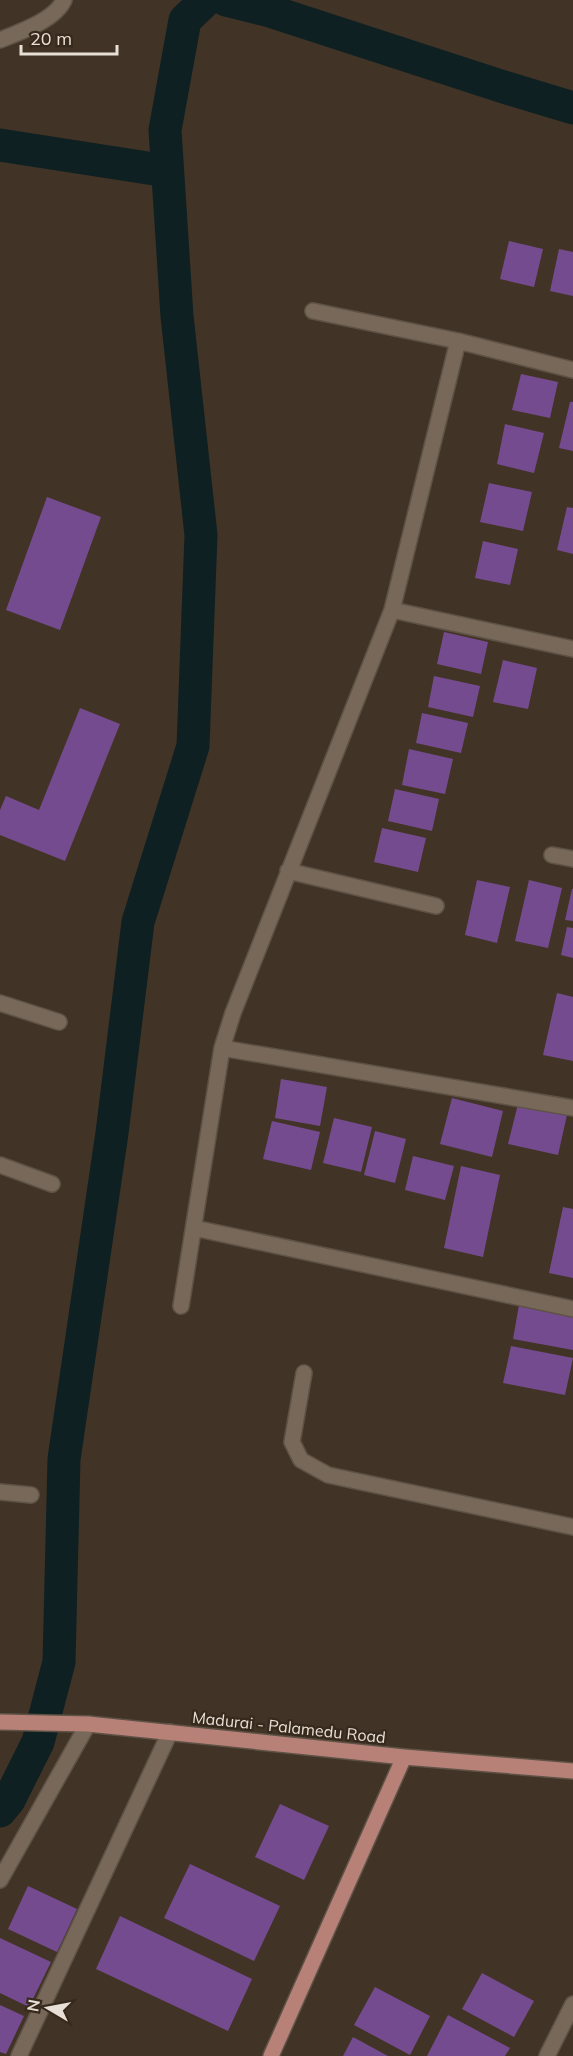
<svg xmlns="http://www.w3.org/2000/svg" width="573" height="2056" font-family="Mulish,sans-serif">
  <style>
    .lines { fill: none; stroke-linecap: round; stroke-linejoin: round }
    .canal { stroke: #0f2022; stroke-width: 33 }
    .building { fill: #754b90 }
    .minor-casing { stroke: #5e5246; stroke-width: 18 }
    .major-casing { stroke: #5e5246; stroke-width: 18 }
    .minor { stroke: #776859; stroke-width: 15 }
    .major { stroke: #b88178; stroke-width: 15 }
    .labels { text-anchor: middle; stroke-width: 4.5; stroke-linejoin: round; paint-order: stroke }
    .street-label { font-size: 16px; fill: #e8dfd6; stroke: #372a1c }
  </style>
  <rect width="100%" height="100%" fill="#413426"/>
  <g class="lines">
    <!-- canal -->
    <path class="canal" d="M226 0 270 11 507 88 573 108
      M0 145 167 171
      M0 1811 9 1800 38 1742 59 1662 64 1459 112 1133 138 922 193 746 201 535 177 316 165 130 185 20 206 0"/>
  </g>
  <!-- building -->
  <path class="building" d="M509 241 543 249 534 287 500 279Z
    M559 249 573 252V296L550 291Z
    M521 374 558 382 550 418 512 410Z
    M570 402H573V451L559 448Z
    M505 424 544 433 534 473 497 464Z
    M489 483 532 492 523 531 480 522Z
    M47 497 101 517 60 630 6 610Z
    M567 507 573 508V554L557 550Z
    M483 541 518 549 510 585 475 578Z
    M444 632 488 642 481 674 437 664Z
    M503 660 537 668 528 709 493 702Z
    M434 676 480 686 473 717 428 707Z
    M80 708 120 724 65 861 0 835V810L6 796 39 810Z
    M422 713 468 723 461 753 416 743Z
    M409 749 453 759 445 794 402 785Z
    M395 789 439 799 432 831 388 821Z
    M382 828 426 838 418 872 374 862Z
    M477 880 510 887 497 943 465 935Z
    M529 880 562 888 548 948 515 941Z
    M572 889H573V921L565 920Z
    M567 927 573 928V958L561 955Z
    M557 993 573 997V1061L543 1055Z
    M281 1079 327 1087 320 1126 275 1118Z
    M452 1098 503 1111 492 1157 440 1144Z
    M518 1104 567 1115 558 1155 508 1144Z
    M334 1118 372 1127 361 1172 323 1163Z
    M272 1121 320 1132 311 1170 263 1159Z
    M375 1131 406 1139 395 1183 364 1175Z
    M413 1156 454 1166 445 1200 405 1190Z
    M461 1166 500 1175 483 1257 444 1248Z
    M563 1207 573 1209V1278L549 1273Z
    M519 1305 573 1315V1350L513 1339Z
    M511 1346 573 1358 565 1395 503 1383Z
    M280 1804 329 1826 304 1880 255 1857Z
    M190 1864 280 1906 254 1961 164 1918Z
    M28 1886 77 1909 57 1952 8 1929Z
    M120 1916 252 1979 228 2031 96 1969Z
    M0 1938 51 1962 29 2007 0 1993Z
    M482 1973 534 2001 514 2037 462 2009Z
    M375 1987 430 2016 410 2055 354 2025Z
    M0 2005 24 2016 6 2054 0 2052Z
    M448 2015 510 2048 505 2056H427Z
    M353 2037 388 2056H343Z"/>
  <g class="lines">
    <defs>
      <path id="minor" d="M0 40C20 32 55 20 64 0
        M313 311 458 341 573 370
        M392 610 573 649
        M552 855 573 859
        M288 871 436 906
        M0 1003 59 1022
        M222 1048 573 1108
        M0 1165 52 1184
        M194 1228 573 1309
        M181 1306 222 1048 233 1013 392 610 458 341
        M304 1373 292 1442 301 1460 328 1475 573 1527
        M0 1492 31 1495
        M0 1880 88 1724
        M19 2056 170 1732
        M547 2056 573 2004"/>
      <path id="major" d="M0 1722 88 1724 404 1757 573 1771
        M271 2056 404 1757"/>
    </defs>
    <!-- minor casing -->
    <use href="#minor" class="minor-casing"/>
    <!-- major casing -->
    <use href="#major" class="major-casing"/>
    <!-- minor -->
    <use href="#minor" class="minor"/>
    <!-- major -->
    <use href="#major" class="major"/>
  </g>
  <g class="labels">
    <!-- street labels -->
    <g class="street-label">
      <text transform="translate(289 1727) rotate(6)" y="6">Madurai - Palamedu Road</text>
    </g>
  </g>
  <!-- north arrow -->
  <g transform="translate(48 2008) rotate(280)" stroke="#372a1c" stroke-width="4.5" paint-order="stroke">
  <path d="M0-4.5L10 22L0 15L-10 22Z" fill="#e8dfd6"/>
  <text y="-9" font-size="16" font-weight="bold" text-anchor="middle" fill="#e8dfd6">N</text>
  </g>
  <!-- scale -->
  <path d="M21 45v9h96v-9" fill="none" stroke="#e8dfd6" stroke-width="3"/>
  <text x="30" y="45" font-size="18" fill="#e8dfd6" stroke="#372a1c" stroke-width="4.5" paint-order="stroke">20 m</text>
</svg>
